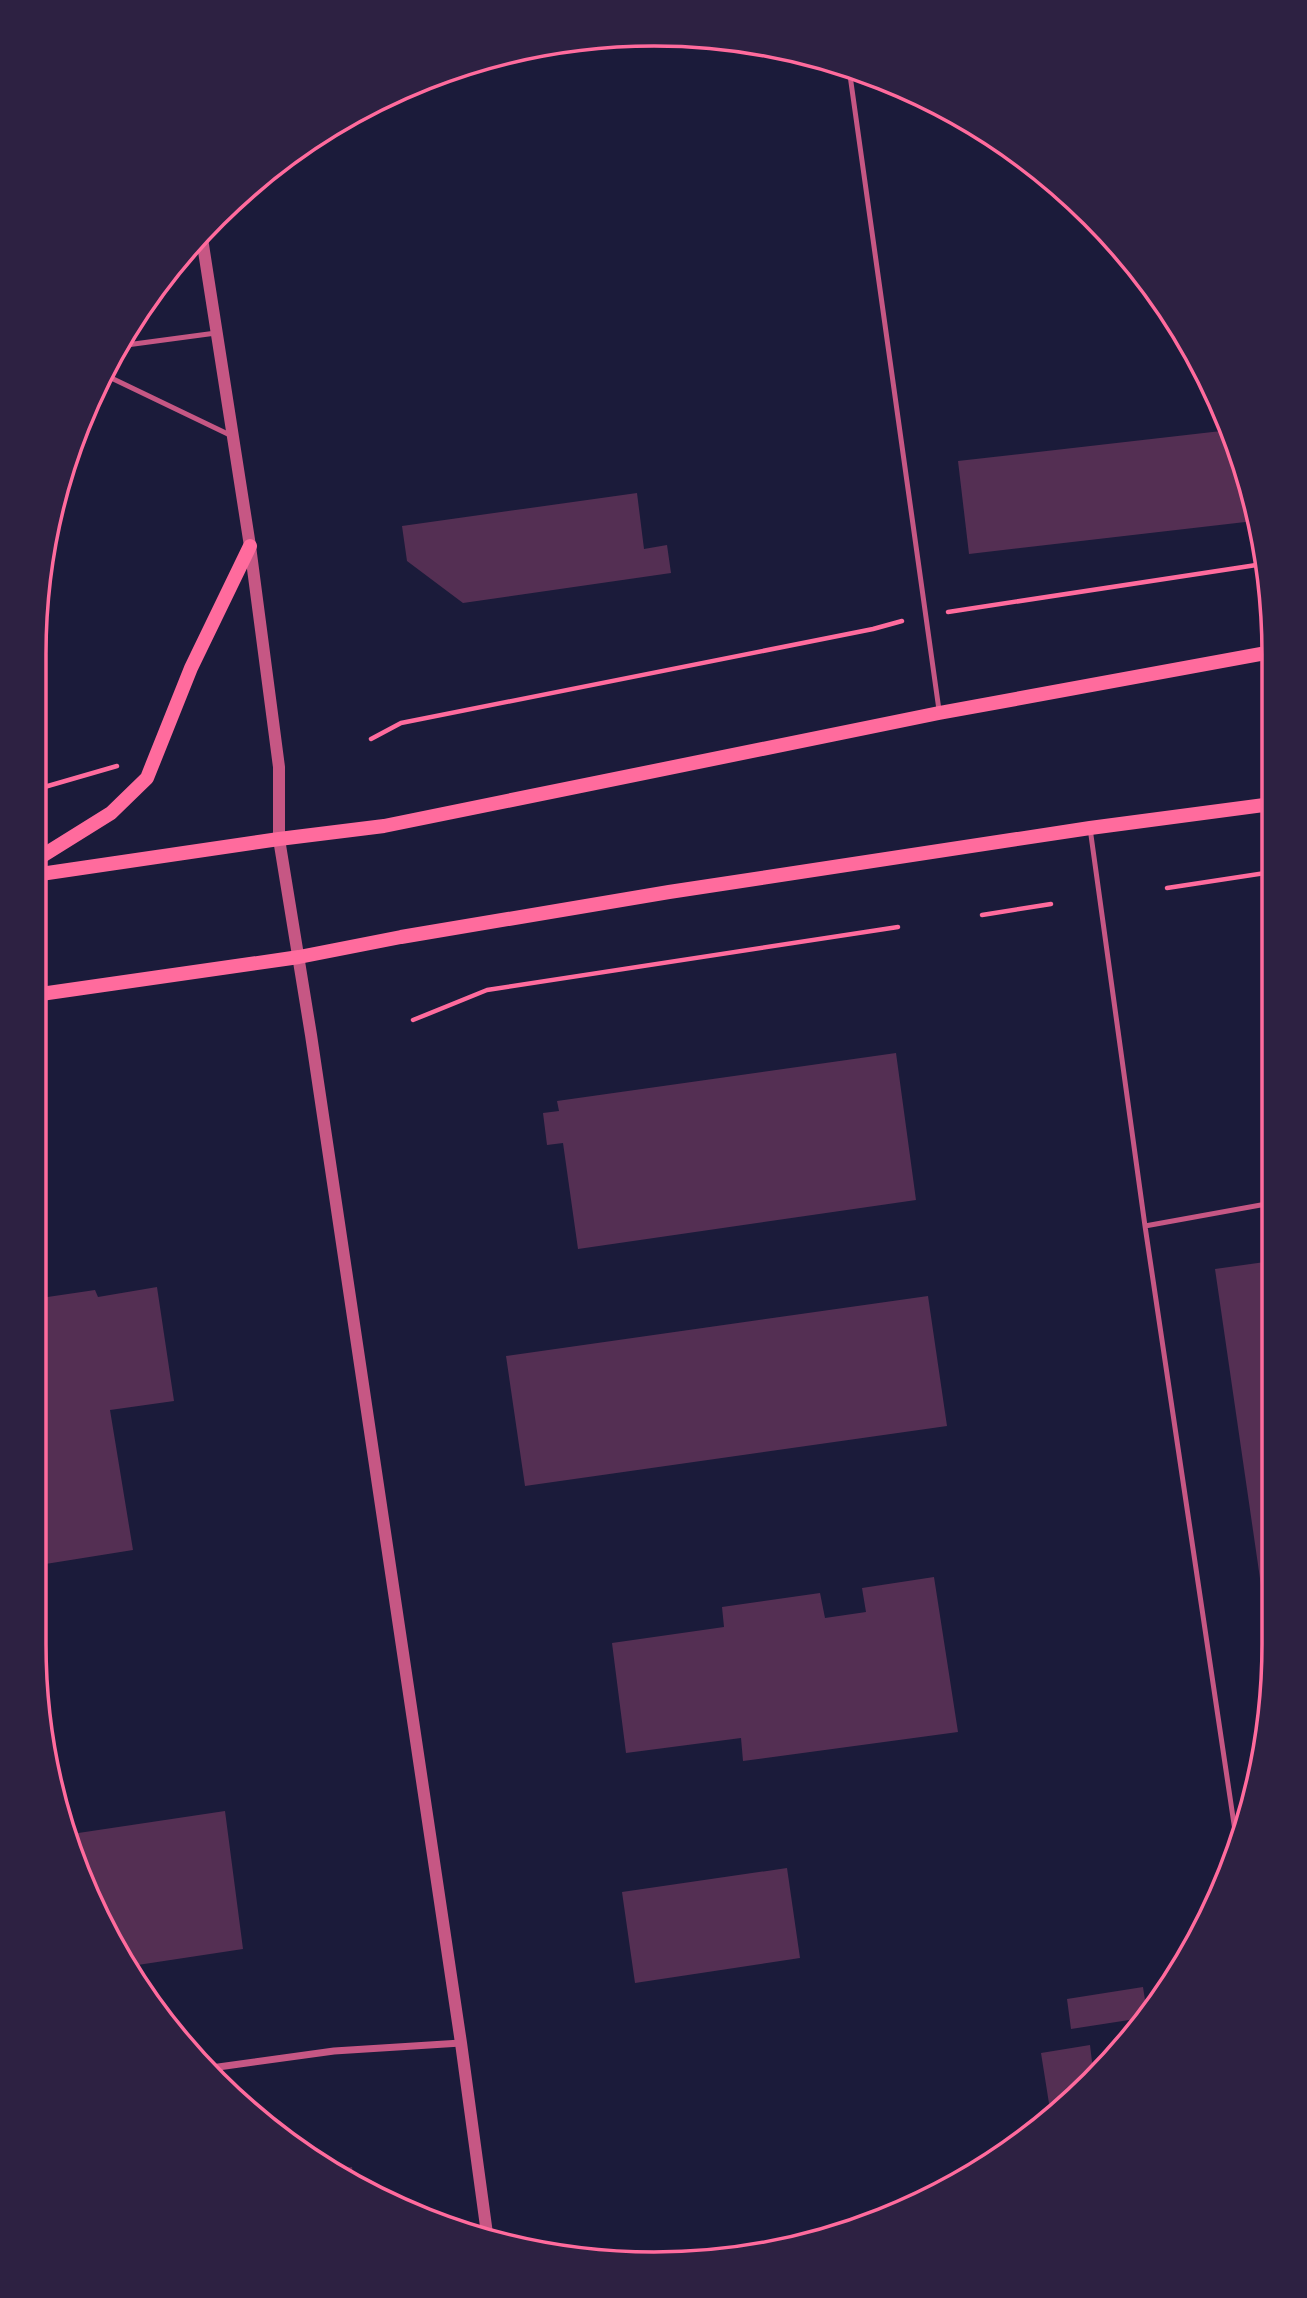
<svg xmlns="http://www.w3.org/2000/svg" width="1307" height="2298" font-family="Inter,sans-serif">
  <style>
    .building { fill: #542f53 }
    .lines { fill: none; stroke-linecap: round; stroke-linejoin: round }
    .path { stroke: #ff6b9d; stroke-width: 4.5 }
    .service { stroke: #c65784; stroke-width: 5 }
    .minor { stroke: #c65784; stroke-width: 7 }
    .tertiary { stroke: #c65784; stroke-width: 12 }
    .secondary { stroke: #ff6b9d; stroke-width: 14 }
    .rim { fill: none; stroke: #ff6b9d; stroke-width: 3.5 }
  </style>
  <rect width="100%" height="100%" fill="#1b1b3a"/>
  <!-- building -->
  <path class="building" d="M1230 430 1234 439 1240 494 1249 493 1254 521 969 554 958 461Z
    M637 493 644 549 667 545 671 573 463 603 407 561 402 526Z
    M896 1053 916 1200 578 1249 563 1143 547 1145 543 1113 559 1111 557 1101Z
    M1272 1261V1654H1271L1215 1269Z
    M157 1287 174 1401 110 1410 133 1550 33 1566 34 1299 95 1290 98 1297Z
    M928 1296 947 1426 525 1486 506 1356Z
    M934 1577 958 1732 743 1761 741 1738 626 1753 612 1643 724 1627 722 1607 820 1593 825 1618 866 1612 862 1588Z
    M225 1811 243 1949 131 1966 66 1843 65 1835Z
    M787 1868 800 1958 635 1983 622 1892Z
    M1143 1987 1147 2013 1142 2018 1071 2029 1067 1999Z
    M1090 2045 1093 2070 1051 2116 1041 2053Z
    M352 2167 354 2181 331 2170Z"/>
  <g class="lines">
    <!-- path -->
    <path class="path" d="M948 612 1263 564
      M371 739 401 723 873 629 902 621
      M34 790 117 766
      M1167 888 1272 872
      M982 915 1051 904
      M413 1020 487 990 898 927"/>
    <!-- service -->
    <path class="service" d="M849 68 939 710
      M119 346 216 333
      M105 375 232 436
      M1090 828 1145 1226 1238 1851
      M1145 1226 1272 1203"/>
    <!-- minor -->
    <path class="minor" d="M211 2068 334 2051 461 2043"/>
    <!-- tertiary -->
    <path class="tertiary" d="M201 232 250 546 279 767V839L311 1035 461 2043 488 2241"/>
    <!-- secondary -->
    <path class="secondary" d="M34 861 111 813 147 778 191 668 250 546
      M34 875 279 839 384 826 939 713 1272 652
      M34 995 299 957 401 937 669 892 1090 828 1272 804"/>
  </g>
  <!-- crop -->
  <path d="M0 0H1307V2298H0ZM654 46H654A608 608 0 0 1 1262 654V1644A608 608 0 0 1 654 2252H654A608 608 0 0 1 46 1644V654A608 608 0 0 1 654 46Z" fill="#2d2142" fill-rule="evenodd"/>
  <path class="rim" d="M654 46H654A608 608 0 0 1 1262 654V1644A608 608 0 0 1 654 2252H654A608 608 0 0 1 46 1644V654A608 608 0 0 1 654 46Z"/>
</svg>
